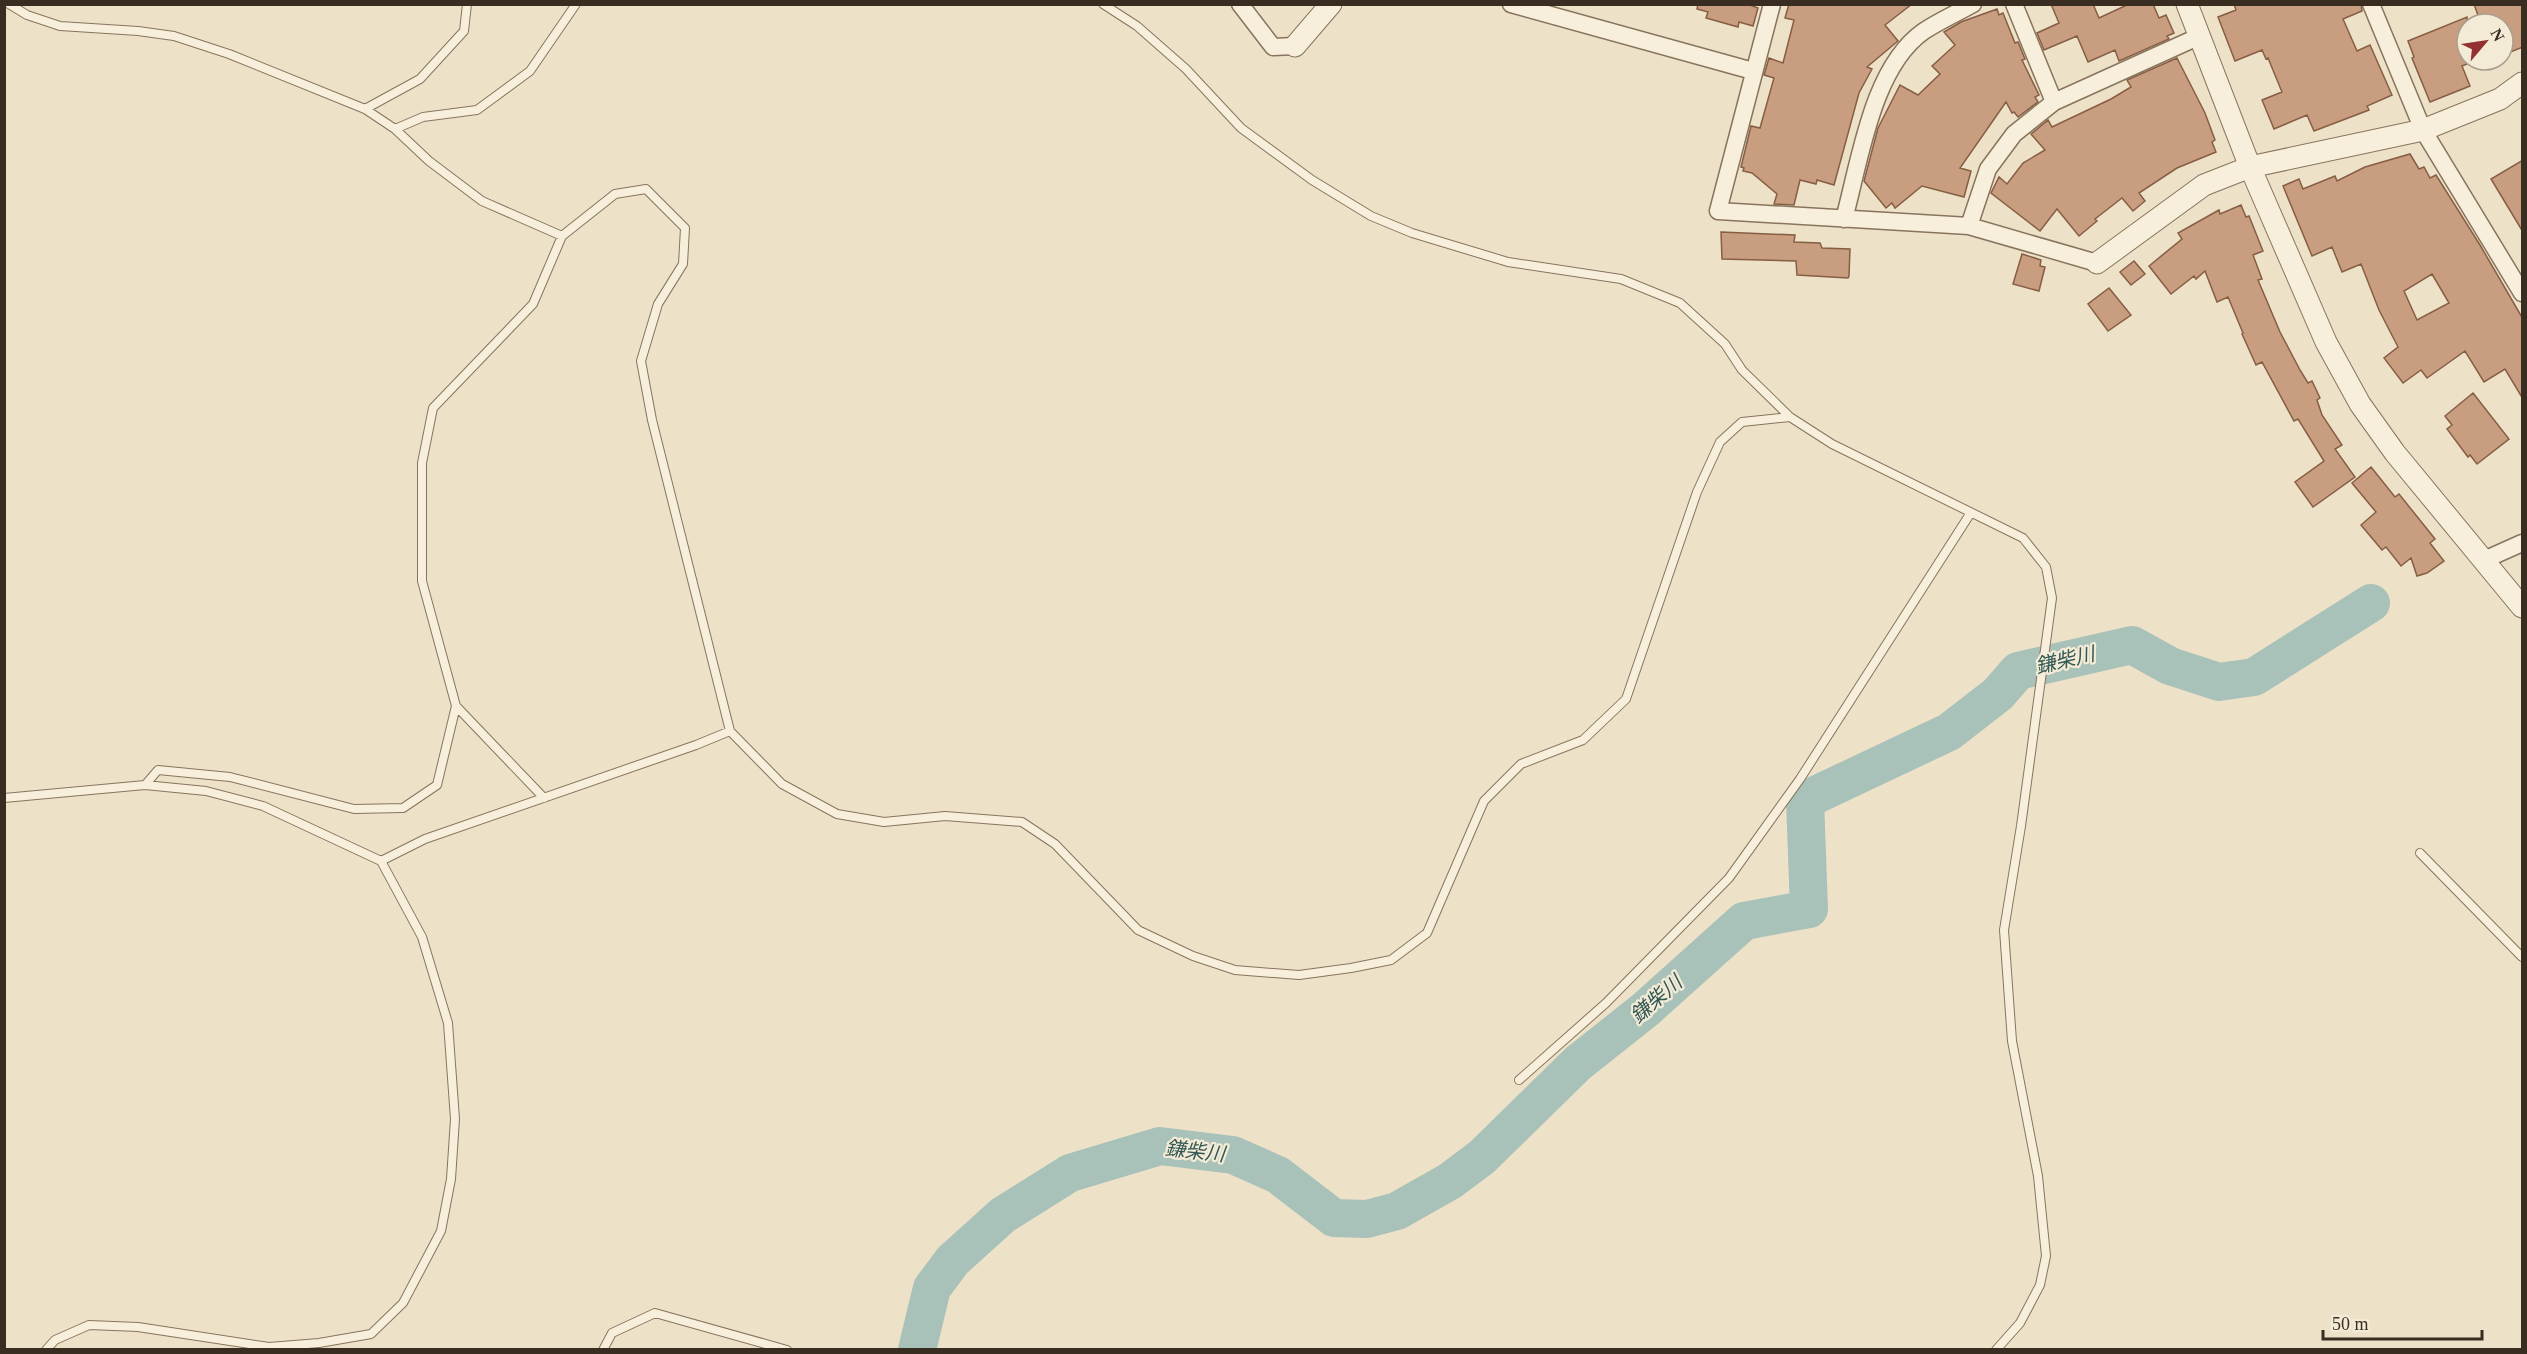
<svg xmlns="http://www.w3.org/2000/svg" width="2527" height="1354" font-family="'Times New Roman','Noto Sans JP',serif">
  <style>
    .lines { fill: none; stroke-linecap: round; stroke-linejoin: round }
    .river { stroke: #a8c1b9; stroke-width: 38 }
    .building { fill: #c99d7f; stroke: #865e44; stroke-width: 1.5; fill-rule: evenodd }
    .service-casing { stroke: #88745d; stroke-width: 10 }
    .minor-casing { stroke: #88745d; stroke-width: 19 }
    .tertiary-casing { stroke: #88745d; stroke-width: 23 }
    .service { stroke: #f7efdb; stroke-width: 8 }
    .minor { stroke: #f7efdb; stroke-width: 16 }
    .tertiary { stroke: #f7efdb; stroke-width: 21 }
    .labels { text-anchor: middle; stroke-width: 4.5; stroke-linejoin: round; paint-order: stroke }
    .water-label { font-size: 20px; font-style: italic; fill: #315855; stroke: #f4ebd7 }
  </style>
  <rect width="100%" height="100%" fill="#ede1c8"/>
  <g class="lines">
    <!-- river -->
    <path class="river" d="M917 1350 932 1288 953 1260 1003 1215 1070 1173 1160 1146 1233 1155 1278 1175 1334 1218 1367 1219 1397 1211 1450 1181 1482 1157 1578 1063 1646 1009 1744 921 1809 909 1805 800 1949 732 1998 694 2018 671 2132 645 2170 666 2219 682 2254 677 2371 603"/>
  </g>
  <!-- building -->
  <path class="building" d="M1698 4H1747L1758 8 1753 26 1739 22 1738 27 1706 18 1708 12 1697 9Z
    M1789 4H1912L1885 25 1898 41 1867 67 1872 69 1859 93 1834 185 1817 180 1816 184 1800 180 1794 205 1774 204 1777 194 1752 173 1743 171 1744 168 1741 167 1751 126 1760 128 1774 78 1764 75 1769 58 1783 63 1794 20 1785 18Z
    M2051 4H2093L2099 18 2129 4H2153L2159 18 2166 15 2174 33 2167 36 2169 39 2119 61 2115 50 2088 62 2077 36 2044 50 2037 33 2059 23Z
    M2234 4H2361L2362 11 2343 19 2357 51 2370 45 2392 95 2367 106 2369 110 2314 131 2307 115 2274 129 2262 100 2282 92 2268 58 2266 59 2262 50 2235 61 2218 17 2236 10Z
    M2474 4H2523V47L2503 55V24H2481Z
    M1997 9 1999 15 2003 13 2015 43 2018 42 2025 59 2022 60 2039 95 2035 97 2038 102 2018 117 2014 112 2012 113 2006 102 1960 168 1971 171 1964 197 1922 186 1895 208 1892 203 1886 208 1864 181 1878 128 1900 85 1918 95 1940 74 1932 66 1955 45 1944 32 1961 22Z
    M2467 17V64L2462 66 2470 86 2430 102 2412 58 2414 57 2408 41Z
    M2177 58 2205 113 2215 140 2212 142 2216 152 2177 168 2139 193 2145 201 2133 211 2122 198 2095 219 2097 221 2079 236 2057 209 2040 231 1991 193 1999 177 2007 184 2023 163 2045 150 2031 134 2048 120 2052 127 2111 99 2131 87 2127 80Z
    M2410 154 2419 169 2424 167 2430 178 2436 175 2480 245 2523 319V399L2505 369 2484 382 2465 351 2427 378 2421 370 2403 383 2384 358 2398 347 2379 310 2361 264 2342 272 2332 247 2312 256 2283 186 2299 179 2303 189 2335 176 2337 181 2365 167ZM2432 274 2449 303 2417 320 2404 291Z
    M2523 160V232L2491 179Z
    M2241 205 2246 217 2249 216 2263 251 2253 255 2262 279 2258 280 2280 332 2300 370 2308 383 2312 381 2320 398 2317 400 2322 415 2342 445 2335 449 2355 477 2313 507 2295 482 2324 461 2298 419 2294 421 2262 362 2256 365 2242 334 2243 333 2228 297 2217 302 2205 271 2196 279 2194 276 2171 294 2149 266 2182 239 2178 233 2219 210 2220 214Z
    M1721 232 1795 235 1794 242 1820 243 1822 248 1850 249 1849 276 1848 278 1797 275 1796 261 1722 259Z
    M2022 254 2041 260 2040 266 2045 267 2039 291 2013 284Z
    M2134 261 2145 274 2131 285 2120 272Z
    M2109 288 2131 315 2108 331 2088 304Z
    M2473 393 2509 439 2477 464 2470 455 2468 457 2447 429 2452 425 2445 416Z
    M2371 467 2395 497 2399 494 2435 539 2430 543 2444 561 2427 573 2417 576 2411 558 2401 566 2386 547 2382 550 2361 525 2376 512 2352 483Z"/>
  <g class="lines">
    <defs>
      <path id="service" d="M9 4 27 15 60 26 138 31 174 36 229 54 365 109 395 129 429 161 482 201 562 236
        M1103 4 1137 26 1186 69 1241 128 1312 180 1371 216 1412 233 1508 262 1621 279 1680 303 1725 344 1742 370 1790 417 1832 444 2023 538 2046 567 2052 598 2021 826 2004 930 2012 1041 2038 1176 2046 1256 2040 1285 2020 1323 1996 1350
        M365 109 420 79 464 31 467 4
        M395 129 423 117 477 110 530 71 576 4
        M456 706 544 798
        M145 785 158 770 230 777 354 809 403 808 437 785 456 706 422 581V463L433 408 533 304 562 236 615 194 646 189 685 228 683 264 658 304 641 361 652 420 730 731 782 784 837 814 884 822 945 816 1022 822 1055 844 1138 930 1193 956 1235 970 1299 975 1351 968 1391 960 1427 933 1484 801 1521 764 1583 740 1626 699 1697 492 1720 442 1742 422 1790 417
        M4 798 145 785 206 791 263 806 381 861 422 937 448 1023 455 1119 451 1179 441 1231 403 1303 371 1334 319 1343 269 1347V1350
        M2420 853 2522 957
        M381 861 425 839 696 745 730 731
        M1519 1080 1606 1003 1729 878 1800 779 1970 514
        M46 1350 55 1340 89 1325 138 1327 269 1347
        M603 1350 612 1333 655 1313 787 1350"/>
      <path id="minor" d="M1240 4 1273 47 1295 46
        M1511 4 1753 71
        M1772 4 1718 211 1969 226 2097 263
        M2014 4 2054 102
        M2371 4 2423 130 2522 293
        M1844 219C1860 161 1872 67 1924 31 1939 21 1957 13 1973 4
        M1969 226 1988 169 2014 134 2054 102 2200 36
        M2484 560 2522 543"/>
      <path id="tertiary" d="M2187 4 2250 167 2326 342 2360 404 2395 453 2522 607
        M1295 46 1331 4
        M2097 263 2204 185 2250 167 2423 130 2500 99 2522 83"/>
    </defs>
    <!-- service casing -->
    <use href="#service" class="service-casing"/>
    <!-- minor casing -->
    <use href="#minor" class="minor-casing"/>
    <!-- tertiary casing -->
    <use href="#tertiary" class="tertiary-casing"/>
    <!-- service -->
    <use href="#service" class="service"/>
    <!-- minor -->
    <use href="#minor" class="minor"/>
    <!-- tertiary -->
    <use href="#tertiary" class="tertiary"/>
  </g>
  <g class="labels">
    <!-- water labels -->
    <g class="water-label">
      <text transform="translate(2065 660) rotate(-13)" y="7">鎌柴川</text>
      <text transform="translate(1656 999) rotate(-41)" y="7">鎌柴川</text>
      <text transform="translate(1195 1151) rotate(6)" y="7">鎌柴川</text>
    </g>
  </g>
  <!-- border -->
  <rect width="2527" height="1354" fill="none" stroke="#392c20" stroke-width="12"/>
  <!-- north arrow -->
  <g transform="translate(2485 42) rotate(61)"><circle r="28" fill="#f4ebd7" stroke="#a99f8e" stroke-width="1.5"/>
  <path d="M0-4.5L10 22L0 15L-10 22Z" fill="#943032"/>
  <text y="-9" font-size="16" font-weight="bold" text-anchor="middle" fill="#392c20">N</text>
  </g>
  <!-- scale -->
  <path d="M2323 1330v9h159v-9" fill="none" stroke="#392c20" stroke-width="3"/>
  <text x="2332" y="1330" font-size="18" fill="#392c20" stroke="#f4ebd7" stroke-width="4.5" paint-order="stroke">50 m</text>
</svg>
